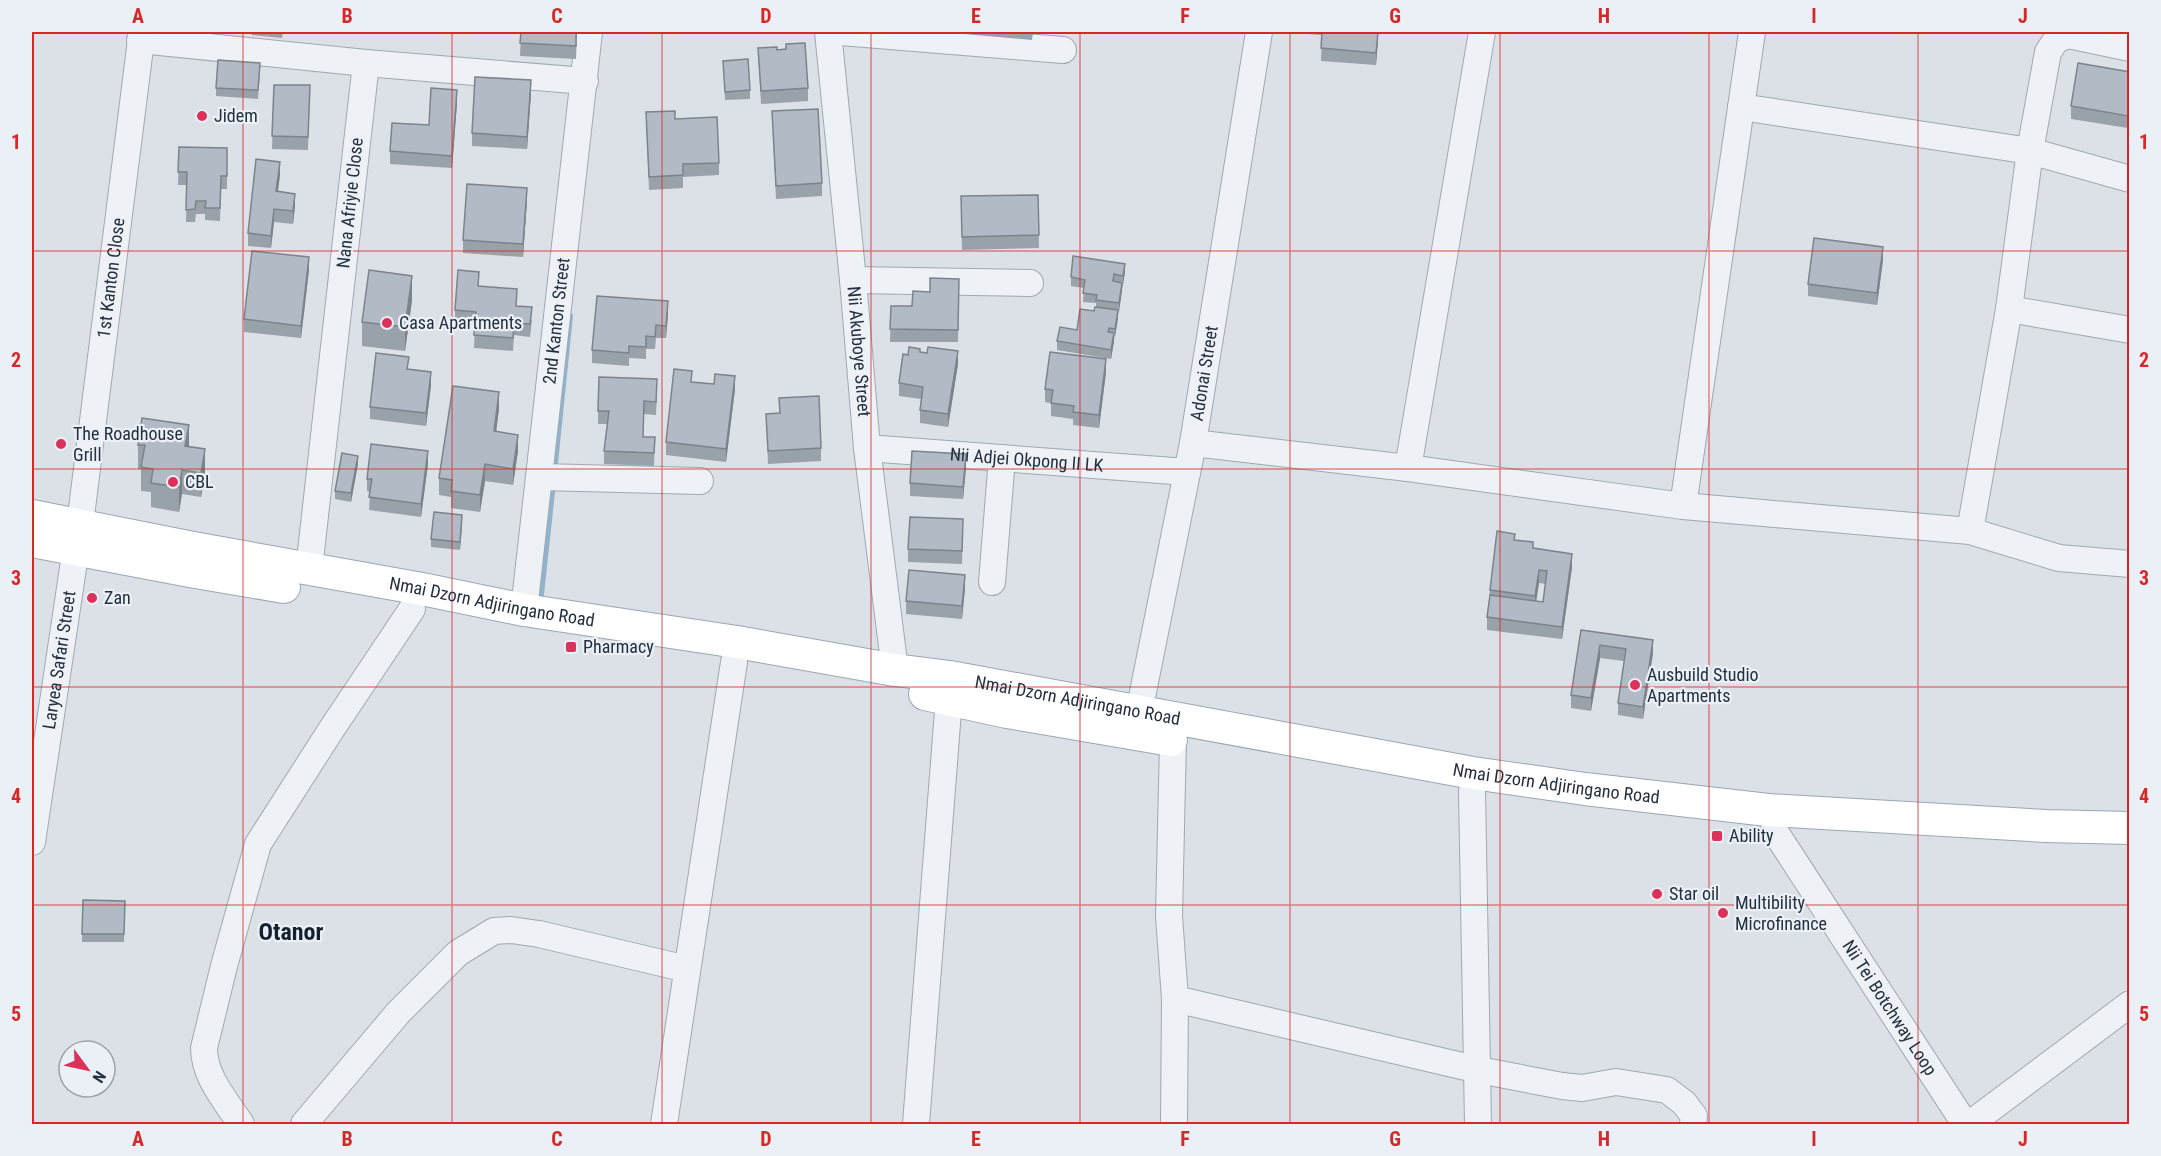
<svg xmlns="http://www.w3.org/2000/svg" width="2161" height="1156" font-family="'Roboto Condensed',sans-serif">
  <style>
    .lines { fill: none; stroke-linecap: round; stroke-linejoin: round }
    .stream { stroke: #92b3cc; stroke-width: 6 }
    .minor-casing { stroke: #a0a8b1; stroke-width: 28 }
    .major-casing { stroke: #99a7b4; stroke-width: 34 }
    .minor { stroke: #eef1f5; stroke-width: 26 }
    .major { stroke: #fff; stroke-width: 32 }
    .wall { fill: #99a1a9; fill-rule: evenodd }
    .shaded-wall { fill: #7d838a }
    .building { fill: #b2bbc5; stroke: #7d838a; stroke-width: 1.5 }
    .grid { fill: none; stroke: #d62828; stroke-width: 1.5; stroke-opacity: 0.55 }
    .poi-dot { fill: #db315b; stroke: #eaf0f5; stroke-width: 2 }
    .labels { text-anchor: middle; stroke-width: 4.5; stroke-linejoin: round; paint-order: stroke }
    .poi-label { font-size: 18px; fill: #24303f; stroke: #eaf0f5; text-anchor: start }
    .street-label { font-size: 18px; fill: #24303f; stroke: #eaf0f5 }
    .district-label { font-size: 24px; font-weight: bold; fill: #16212f; stroke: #eaf0f5 }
    .neatline { fill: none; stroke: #d62828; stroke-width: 2 }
    .grid-label { font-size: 20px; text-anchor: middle; font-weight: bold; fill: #d62828 }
  </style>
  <rect width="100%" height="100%" fill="#dbe1e7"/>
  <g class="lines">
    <!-- stream -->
    <path class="stream" d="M554 473 570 316
      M540 604 553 483"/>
    <defs>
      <g id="minor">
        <path id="s1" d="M828 32 853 280 867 448 895 670"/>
        <path d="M841 32 1063 50"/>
        <path d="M140 40 366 63 309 569"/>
        <path d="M366 63 585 81"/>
        <path d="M1741 107 2030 151 2130 179"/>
        <path d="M853 280 1030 283"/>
        <path d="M2009 309 2130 330"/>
        <path d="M1193 443 1408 468 1683 506 1970 531 2059 558 2130 564"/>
        <path id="s2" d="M867 448 1187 472"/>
        <path d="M1408 468 1482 32"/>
        <path d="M540 477 700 481"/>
        <path d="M1683 506 1752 32"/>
        <path id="s3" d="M80 524 142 32"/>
        <path d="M1970 531 2009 309 2030 151 2048 52 2056 40 2068 35 2130 48"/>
        <path d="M992 582 1002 458"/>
        <path id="s4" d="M524 610 589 32"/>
        <path id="s5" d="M1139 712 1193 443 1259 32"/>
        <path d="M1173 740 1169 916 1175 999 1174 1124"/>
        <path d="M1472 791 1478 1124"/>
        <path id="s6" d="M1774 830 1965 1124"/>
        <path id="s7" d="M32 842 76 548"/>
        <path d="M1175 999 1479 1070 1562 1086 1582 1088 1616 1082 1667 1090 1684 1103 1694 1116 1693 1124"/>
        <path d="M241 1124C226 1101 204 1077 204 1048L224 966 258 844 331 730 412 609"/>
        <path d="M304 1124 398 1013 458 953 494 931 511 930 539 934 687 969"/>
        <path d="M664 1124 734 662"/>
        <path d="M916 1124 949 698"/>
        <path d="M1970 1124 2130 1004"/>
      </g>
      <g id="major">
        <path id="s8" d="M32 516 193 548 422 589 524 610 737 642 895 670 950 677 1473 773 1585 789 1768 810 2046 826 2130 828"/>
        <path d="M32 541 190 571 284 587"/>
        <path d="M925 694 1007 712 1171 740"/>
      </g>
    </defs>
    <!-- minor casing -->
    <use href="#minor" class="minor-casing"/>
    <!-- major casing -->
    <use href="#major" class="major-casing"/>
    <!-- minor -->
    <use href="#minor" class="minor"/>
    <!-- major -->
    <use href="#major" class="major"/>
  </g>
  <!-- wall -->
  <path class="wall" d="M252 32H283L282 38 252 35Z
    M521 32H577L576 59 520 56Z
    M941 32H1033L1032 40Z
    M1308 32H1378L1376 65 1321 61 1322 35 1308 34Z
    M758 48 777 50 808 88V101L761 104Z
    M723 61 750 90V99L725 100Z
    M260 71 258 99 216 96V88Z
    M2130 72V119L2128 128 2071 119V106Z
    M274 85H310L308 150 272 149Z
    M531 93 527 149 472 146V133Z
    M457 103 452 168 390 164V151L429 125Z
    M772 111 822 183V196L776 199Z
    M646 112 675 119 719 163V175L683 177V188L649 190Z
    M179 147 227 148V189H221L220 221 205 220V214H196L195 222H186L187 185H178Z
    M280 175 278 192 295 206 293 224 274 222 271 248 248 246V233Z
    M1038 195 1039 248 962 250 961 196Z
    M527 200 523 257 463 253V240Z
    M1883 260 1877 305 1808 296V284Z
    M309 270 301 338 244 332V319Z
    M1125 272 1111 359 1057 350V341L1077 330 1094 311 1096 307V303L1083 302 1084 288 1071 286V277Z
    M959 279 958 342H890L891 306H912L930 292Z
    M479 286 517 306 532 320 530 337 514 335 513 351 474 348 475 324 455 323V310Z
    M412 300 405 351 362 346V322Z
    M668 314 666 338H656L655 349H646V359L629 358V366L592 363V350Z
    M920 352 958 364 948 427 920 423V410L921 399 899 396V383Z
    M409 369 431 385 426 426 370 419V407Z
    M1106 372 1099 428 1073 425V419L1051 416V403L1045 402V389Z
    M692 382 714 384 735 389 726 462 666 455V442Z
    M657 392 656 415 644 414 643 437H655L654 466 604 464V451L608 424H598V411Z
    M779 398 821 448V461L768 464 766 414 779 413Z
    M499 409 496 431 518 451 513 485 485 481 480 512 451 508V497L439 495V478Z
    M138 445 189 446 205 473 201 497 182 494 179 512 151 507V492L141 491V469H138Z
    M358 464 351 502 335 499V491Z
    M428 464 421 517 369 510 370 492 367 491V479Z
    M966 467 963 499 910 496V483Z
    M462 524 460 550 431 547V539Z
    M963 532 962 564 908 562V549Z
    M1515 540 1572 567 1562 639 1487 630V617L1490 590ZM1539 583 1546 584 1543 602 1536 601Z
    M965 588 962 619 906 614V601Z
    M1581 630 1653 653 1643 719 1618 715V703L1624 661 1600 658 1591 711 1571 708V695Z
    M83 900 125 901 124 942H82Z"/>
  <!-- shaded-wall -->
  <path class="shaded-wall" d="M1378 32V42L1376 65V53Z
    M531 80V93L527 149V137Z
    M457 90V103L452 168V156Z
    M2130 106V119L2128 128V116Z
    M280 162V175L276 204V191Z
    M527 188V200L523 257V244Z
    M295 194V206L293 224V211Z
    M274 209V222L271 248V236Z
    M1883 247V260L1877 305V293Z
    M309 257V270L301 338V326Z
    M1125 264V272L1123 284V276Z
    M412 276V300L405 351V327Z
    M1122 283V291L1119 312V303Z
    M668 301V314L666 338V326Z
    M1118 310V319L1115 337V329Z
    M1114 333V342L1111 359V350Z
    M958 351V364L948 427V414Z
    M1106 359V372L1099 428V415Z
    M431 372V385L426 426V413Z
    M735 376V389L726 462V449Z
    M499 392V409L494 448V431Z
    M189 425V449L185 446Z
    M518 435V451L513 485V469Z
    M205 449V473L201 497V473Z
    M428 451V464L421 517V504Z
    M966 454V467L963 499V487Z
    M358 456V464L351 502V493Z
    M485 464V481L480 512V495Z
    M182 470V494L179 512V487Z
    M462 515V524L460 550V542Z
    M1572 554V567L1562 639V627Z
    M1539 570V583L1535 609V596Z
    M965 575V588L962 619V606Z
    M1653 640V653L1643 719V707Z
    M1600 645V658L1591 711V698Z"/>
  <!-- building -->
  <path class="building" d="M521 32H576V46L520 43Z
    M1322 32H1378L1376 53 1321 48Z
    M805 43 808 88 761 91 758 48 777 47V50L786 49V44Z
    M748 59 750 90 725 92 723 61Z
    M218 60 260 63 258 90 216 88Z
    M2078 63 2130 72V106L2128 116 2071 106Z
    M475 77 531 80 527 137 472 133Z
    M274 85H310L308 137 272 136Z
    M431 88 457 90 452 156 390 151 392 123 429 125Z
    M818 109 822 183 776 186 772 111Z
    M675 111V119L717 117 719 163 683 164V175L649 177 646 112Z
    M179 147 227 148V176H221L220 208H205L206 201H196L195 209 186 210 187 172H178Z
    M256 159 280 162 276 191 295 194 293 211 274 209 271 236 248 233Z
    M467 184 527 188 523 244 463 240Z
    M1038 195 1039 235 962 237 961 196Z
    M1814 238 1883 247 1877 293 1808 284Z
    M252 251 309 257 301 326 244 319Z
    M1073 256 1125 264 1123 276 1114 274 1113 281 1122 283 1119 303 1096 300 1097 295 1083 293 1085 280 1071 277Z
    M369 270 412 276 405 327 362 322Z
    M458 270 479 272 478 286 517 289 516 306 532 307 530 324 514 323 513 338 474 335 476 312 455 310Z
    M930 278 959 279 958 330 890 329 891 306H912L913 291 930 292Z
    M597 296 668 301 666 326 656 325 655 337 646 336V347L629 346V353L592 350Z
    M1095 307 1118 310 1115 329 1109 328 1108 332 1114 333 1111 350 1057 341 1060 327 1077 330 1080 309 1094 311Z
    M909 347 920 349V352L927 353 928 347 958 351 948 414 920 410 923 387 899 383 903 354 908 355Z
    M1050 352 1106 359 1099 415 1073 412 1074 406 1051 403 1053 390 1045 389Z
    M376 353 409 357 407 369 431 372 426 413 370 407Z
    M674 369 692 371 691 382 714 384 715 374 735 376 726 449 666 442Z
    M599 377 657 379 656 402 644 401 643 437H655L654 453 604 451 609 411H598Z
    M453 386 499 392 494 431 518 435 513 469 485 464 480 495 451 491 452 480 439 478Z
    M819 396 821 448 768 451 766 414 780 413 779 398Z
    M142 418 189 425 185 446 205 449 201 473 182 470 179 487 151 483 153 469 141 467 145 445H138Z
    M371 444 428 451 421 504 369 497 372 479H367Z
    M912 451 966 454 963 487 910 483Z
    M342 453 358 456 351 493 335 491Z
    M434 512 462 515 460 542 431 539Z
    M910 517 963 519 962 551 908 549Z
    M1497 531 1515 534 1514 540 1533 542V548L1572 554 1562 627 1487 617 1490 595 1543 602 1547 571 1539 570 1535 596 1490 590Z
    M909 570 965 575 962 606 906 601Z
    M1581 630 1653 640 1643 707 1618 703 1626 649 1600 645 1591 698 1571 695Z
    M83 900 125 901 124 934H82Z"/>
  <!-- grid -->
  <path class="grid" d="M243 32V1124M452 32V1124M662 32V1124M871 32V1124M1080 32V1124M1290 32V1124M1500 32V1124M1709 32V1124M1918 32V1124M32 251H2130M32 469H2130M32 687H2130M32 905H2130"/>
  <!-- markers -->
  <g class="poi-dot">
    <circle cx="202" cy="116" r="6"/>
    <circle cx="387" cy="323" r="6"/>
    <circle cx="61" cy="444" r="6"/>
    <circle cx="173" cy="482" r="6"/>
    <circle cx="92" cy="598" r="6"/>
    <rect x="565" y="641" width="12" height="12" rx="3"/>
    <circle cx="1635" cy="685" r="6"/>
    <rect x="1711" y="830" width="12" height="12" rx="3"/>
    <circle cx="1657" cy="894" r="6"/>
    <circle cx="1723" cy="913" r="6"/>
  </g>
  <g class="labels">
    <!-- poi labels -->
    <g class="poi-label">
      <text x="214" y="122">Jidem</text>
      <text x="399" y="329">Casa Apartments</text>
      <text x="73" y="440">The Roadhouse<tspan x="73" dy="21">Grill</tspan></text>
      <text x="185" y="488">CBL</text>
      <text x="104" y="604">Zan</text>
      <text x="583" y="653">Pharmacy</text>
      <text x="1647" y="681">Ausbuild Studio<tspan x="1647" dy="21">Apartments</tspan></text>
      <text x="1729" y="842">Ability</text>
      <text x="1669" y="900">Star oil</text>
      <text x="1735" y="909">Multibility<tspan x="1735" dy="21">Microfinance</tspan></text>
    </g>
    <!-- street labels -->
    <g class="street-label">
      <text transform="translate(350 203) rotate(-84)" y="6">Nana Afriyie Close</text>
      <text dy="6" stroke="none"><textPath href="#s3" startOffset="248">1st Kanton Close</textPath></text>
      <text dy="6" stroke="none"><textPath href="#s4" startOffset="291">2nd Kanton Street</textPath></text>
      <text dy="6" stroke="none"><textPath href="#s1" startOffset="321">Nii Akuboye Street</textPath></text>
      <text dy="6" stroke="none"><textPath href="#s5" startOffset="345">Adonai Street</textPath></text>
      <text dy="6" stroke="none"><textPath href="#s2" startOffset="160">Nii Adjei Okpong II LK</textPath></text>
      <text dy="6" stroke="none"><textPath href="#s8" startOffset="468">Nmai Dzorn Adjiringano Road</textPath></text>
      <text dy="6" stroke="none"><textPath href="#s7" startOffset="184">Laryea Safari Street</textPath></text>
      <text dy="6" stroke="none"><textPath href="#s8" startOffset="1062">Nmai Dzorn Adjiringano Road</textPath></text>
      <text dy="6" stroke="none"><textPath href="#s8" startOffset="1548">Nmai Dzorn Adjiringano Road</textPath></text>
      <text dy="6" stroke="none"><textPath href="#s6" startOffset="212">Nii Tei Botchway Loop</textPath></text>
    </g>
    <!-- district labels -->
    <g class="district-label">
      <text x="291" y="940">Otanor</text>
    </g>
  </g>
  <!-- border -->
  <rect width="2161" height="1156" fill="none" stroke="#eaf0f5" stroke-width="66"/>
  <!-- north arrow -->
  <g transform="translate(87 1069) rotate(123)"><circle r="28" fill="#eaf0f5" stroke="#9ba3ac" stroke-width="1.5"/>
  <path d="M0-4.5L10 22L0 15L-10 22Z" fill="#db315b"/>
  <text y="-9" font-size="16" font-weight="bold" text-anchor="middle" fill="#24303f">N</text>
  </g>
  <rect x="33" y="33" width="2095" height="1090" class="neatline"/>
  <g class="grid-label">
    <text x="138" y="23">A</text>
    <text x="347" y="23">B</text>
    <text x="557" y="23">C</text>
    <text x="766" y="23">D</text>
    <text x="976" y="23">E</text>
    <text x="1185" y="23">F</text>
    <text x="1395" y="23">G</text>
    <text x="1604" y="23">H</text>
    <text x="1814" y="23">I</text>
    <text x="2023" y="23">J</text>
    <text x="16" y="149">1</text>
    <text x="2144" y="149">1</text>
    <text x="16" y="367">2</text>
    <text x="2144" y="367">2</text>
    <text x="16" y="585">3</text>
    <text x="2144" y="585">3</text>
    <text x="16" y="803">4</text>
    <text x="2144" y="803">4</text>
    <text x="16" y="1021">5</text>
    <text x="2144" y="1021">5</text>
    <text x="138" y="1146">A</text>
    <text x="347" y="1146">B</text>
    <text x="557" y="1146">C</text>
    <text x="766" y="1146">D</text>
    <text x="976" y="1146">E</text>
    <text x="1185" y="1146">F</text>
    <text x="1395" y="1146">G</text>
    <text x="1604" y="1146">H</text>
    <text x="1814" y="1146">I</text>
    <text x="2023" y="1146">J</text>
  </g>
</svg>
